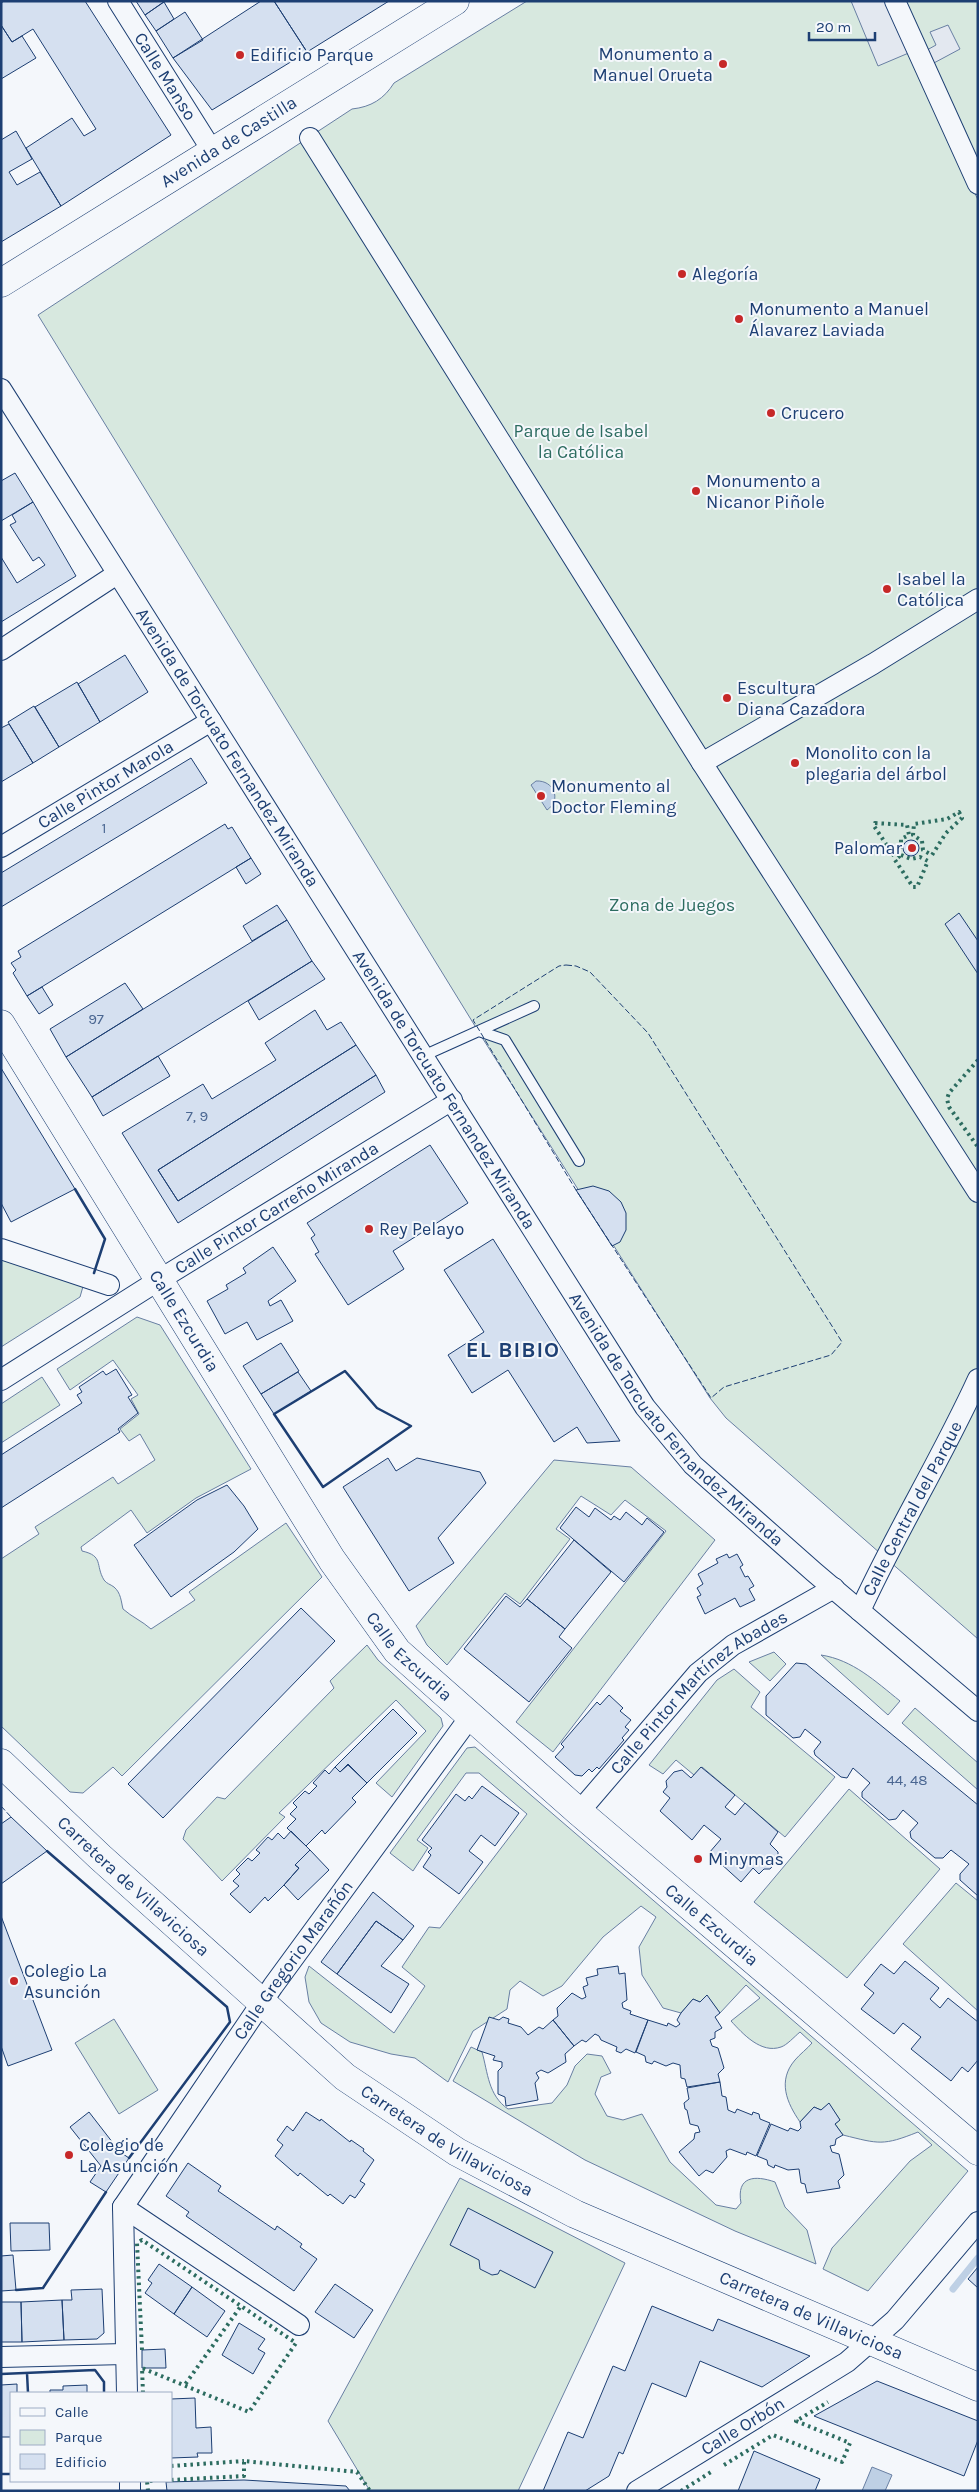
<svg xmlns="http://www.w3.org/2000/svg" width="979" height="2492" font-family="Karla,sans-serif">
  <style>
    .green { fill: #d7e8df; stroke: #687fa3 }
    .parking { fill: #e3e8f0; stroke: #687fa3 }
    .water { fill: #bed0e5; stroke: #687fa3 }
    .lines { fill: none; stroke-linecap: round; stroke-linejoin: round }
    .stream { stroke: #bed0e5; stroke-width: 7 }
    .building { fill: #d5e0f0; stroke: #1d3f73 }
    .lane-casing { stroke: #1d3f73; stroke-width: 12 }
    .street-casing { stroke: #1d3f73; stroke-width: 22 }
    .secondary-casing { stroke: #1d3f73; stroke-width: 29 }
    .primary-casing { stroke: #1d3f73; stroke-width: 29 }
    .lane { stroke: #f4f7fb; stroke-width: 10 }
    .street { stroke: #f4f7fb; stroke-width: 20 }
    .secondary { stroke: #f4f7fb; stroke-width: 28 }
    .primary { stroke: #f4f7fb; stroke-width: 28 }
    .hedge { stroke: #2c6c60; stroke-width: 4; stroke-dasharray: 2.5 4; stroke-linecap: butt }
    .fence { stroke: #1d3f73; stroke-width: 1; stroke-dasharray: 6 2.5; stroke-linecap: butt }
    .wall { stroke: #1d3f73; stroke-width: 2.5 }
    .poi-dot { fill: #c62828; stroke: #f4f7fb; stroke-width: 2 }
    .labels { text-anchor: middle; stroke-width: 4; stroke-linejoin: round; paint-order: stroke }
    .number-label { font-size: 15px; fill: #4b6792 }
    .poi-label { font-size: 18px; fill: #1d3f73; stroke: #f4f7fb; text-anchor: start }
    .street-label { font-size: 18px; fill: #1d3f73; stroke: #f4f7fb }
    .park-label { font-size: 18px; fill: #2c6c60; stroke: #f4f7fb }
    .district-label { font-size: 22px; font-weight: bold; letter-spacing: 1px; fill: #1d3f73; stroke: #f4f7fb }
  </style>
  <rect width="100%" height="100%" fill="#f4f7fb"/>
  <!-- green -->
  <path class="green" d="M527 1H978V1639L726 1418 710 1398 483 1039 38 315 352 109C371 107 384 99 394 83Z
    M1 1257 84 1283 80 1297 1 1347Z
    M137 1317 160 1325 251 1469 196 1498 147 1533 131 1510 81 1547 82 1551C104 1556 95 1565 104 1580 107 1584 110 1584 114 1587 121 1593 121 1601 123 1609 132 1617 142 1621 151 1629L195 1600 189 1592 286 1523 322 1577 122 1776 113 1767 83 1793 70 1792 1 1726V1559L39 1534 35 1527 113 1477 118 1484 155 1460 140 1434 129 1441 120 1429 139 1414 131 1399 138 1395 113 1360 70 1390 57 1369Z
    M42 1377 60 1405 1 1443V1404Z
    M554 1460 631 1467 715 1540 553 1752 516 1722 666 1531 625 1500 611 1515 581 1496 556 1529 570 1539 520 1604 505 1593 447 1665 427 1645 416 1626Z
    M367 1645 378 1660 441 1718 443 1726 392 1797 376 1783 426 1731 396 1700 279 1813 285 1817 222 1881 183 1839 186 1830 217 1797 225 1799 334 1688 330 1681Z
    M774 1652 786 1664 770 1681 749 1662Z
    M821 1655C853 1660 875 1681 900 1701L888 1715Z
    M734 1669 760 1692 751 1707 835 1777 785 1837 702 1767 694 1775 676 1760 663 1774 649 1765 717 1680Z
    M915 1708 978 1763V1790L902 1723Z
    M475 1747 968 2171 868 2291 823 2269 832 2248 853 2225 910 2161 932 2145 918 2132C883 2146 879 2144 843 2135L835 2124 840 2120 829 2104 821 2110 814 2107 800 2122C787 2103 777 2081 795 2060 800 2054 807 2049 812 2043L800 2032C794 2037 787 2045 781 2047 761 2054 743 2034 731 2021L760 1998 746 1985 720 2013 707 1996 700 2002 693 1999 681 2013 663 2008 642 1975 639 1947 656 1917 641 1906 603 1937 562 1986 543 1996 520 1981 510 1990 507 2009 473 2031 448 2082 415 2058 391 2054 350 2042 321 2023 309 2002 305 1977 309 1966 394 2033 425 1986 402 1967 429 1927 440 1928 527 1814 479 1773H466L417 1840 428 1848 413 1871 390 1853 467 1748Z
    M849 1789 940 1869 847 1978 754 1902Z
    M956 1883 978 1901V2011L903 1944Z
    M114 2019 158 2090 119 2114 75 2043Z
    M471 2047 482 2052C488 2073 488 2095 508 2109L552 2103 567 2085 575 2066 587 2054 602 2056 611 2073 601 2077 595 2094 607 2116 623 2120 642 2114 670 2162 716 2205 736 2209 741 2203C736 2176 755 2175 775 2182L785 2207 807 2230 816 2264 735 2231 585 2160 453 2081Z
    M460 2178 625 2263 518 2491H370L328 2421Z"/>
  <!-- parking -->
  <path class="parking" d="M851 1H905L927 50 936 45 930 32 948 25 960 49 932 64 978 164V200L911 52 878 66Z"/>
  <!-- water -->
  <path class="water" d="M536 781C554 780 562 800 547 810L531 785Z
    M872 2467 892 2475 885 2491H862Z"/>
  <g class="lines">
    <!-- stream -->
    <path class="stream" d="M953 2289 978 2258"/>
  </g>
  <!-- building -->
  <path class="building" d="M4 1H85L171 135 61 206 26 148 72 118 84 136 96 129 33 29 12 42 1 25V3Z
    M136 1H165L145 15Z
    M261 1H274L307 52 212 110 173 58Z
    M274 1H389L307 52Z
    M164 2 174 19 156 31 145 15Z
    M185 12 203 40 173 58 156 31Z
    M1 25 12 42 22 36 36 58 1 79Z
    M16 131 32 159 9 172 17 185 40 172 61 206 1 242V140Z
    M15 473 33 502 1 521V481Z
    M33 502 76 576 1 622V557L17 583 45 565 39 557 33 561 10 525 16 522 12 515Z
    M125 655 148 692 100 722 78 684Z
    M77 682 100 722 59 747 35 707Z
    M34 706 59 747 33 763 8 722Z
    M9 724 33 763 1 782V728Z
    M191 758 207 783 1 907V873Z
    M225 824 228 829 232 827 251 858 27 996 13 973 16 970 11 963 21 957 18 951Z
    M903 848a8 8 0 1 1 16 0a8 8 0 1 1-16 0Z
    M251 858 261 874 246 884 236 867Z
    M277 905 287 920 252 941 243 926Z
    M959 913 978 941V974L945 924Z
    M287 920 312 961 92 1097 66 1057Z
    M312 961 325 979 259 1020 248 1001Z
    M125 983 143 1009 66 1057 50 1029Z
    M42 987 53 1005 39 1014 27 996Z
    M315 1010 327 1030 341 1022 356 1045 158 1170 178 1201 376 1075 385 1092 178 1223 122 1133 203 1084 212 1099 276 1060 265 1043Z
    M356 1045 376 1075 178 1201 158 1170Z
    M158 1056 170 1076 103 1116 92 1097Z
    M1 1068 75 1189 11 1222 1 1203Z
    M430 1145 468 1203 393 1251 404 1269 348 1305 315 1254 319 1252 311 1238 315 1235 307 1223Z
    M593 1186 609 1191 621 1202 626 1213V1230L620 1242 612 1246 576 1190Z
    M493 1239 620 1441 587 1443 577 1427 554 1442 508 1370 472 1393 448 1355 484 1332 444 1270Z
    M273 1247 296 1281 268 1301 270 1306 281 1300 293 1321 257 1340 247 1322 225 1334 207 1301 228 1289 226 1285 246 1273 243 1268Z
    M281 1343 299 1371 261 1394 243 1366Z
    M116 1369 132 1395 128 1397 138 1413 118 1429 120 1432 1 1508V1455L82 1403 77 1395 82 1392 79 1387 103 1371 106 1375Z
    M298 1372 311 1391 274 1414 261 1394Z
    M388 1458 396 1471 417 1458 480 1472 486 1483 438 1538 454 1563 409 1591 343 1487Z
    M227 1485 244 1506 258 1529 234 1552 171 1597 134 1545 197 1500Z
    M576 1507 589 1517 595 1508 611 1520 614 1516 620 1520 626 1512 642 1525 647 1518 664 1532 624 1582 560 1528Z
    M574 1540 611 1572 565 1629 527 1599Z
    M727 1554 729 1558 737 1554 743 1565 740 1567 745 1577 748 1576 754 1586 749 1589 755 1600 740 1607 735 1598 705 1614 697 1597 701 1595 697 1588 703 1584 698 1574 718 1563 716 1559Z
    M506 1596 520 1607 527 1599 565 1629 559 1637 572 1648 529 1702 464 1649Z
    M301 1608 335 1641 163 1818 128 1784Z
    M796 1663 806 1664 978 1805V1896L960 1880V1874L969 1864 951 1850 943 1858H935L911 1838 910 1832 918 1823 903 1810 896 1819 889 1820 862 1797V1792L870 1783 853 1768 847 1778 841 1777 815 1755 814 1751 821 1742 805 1729 800 1737 793 1738 766 1715V1696Z
    M609 1695 623 1708 620 1711 631 1720 625 1727 629 1730 622 1738 624 1740 599 1769 597 1767 592 1772 589 1769 582 1776 575 1775 555 1757 564 1747 561 1744 597 1702 600 1705Z
    M393 1709 417 1733 367 1783 348 1764 340 1772 335 1767Z
    M348 1765 367 1783 352 1798 356 1802 325 1834 322 1830 306 1846 287 1828 296 1819 290 1814 297 1807 293 1803 305 1791 309 1794 317 1786 313 1783 325 1770 329 1774 335 1767 340 1772Z
    M701 1767 735 1795 725 1807 735 1815 745 1803 778 1832 770 1844 778 1852V1860L770 1869H764L759 1874 753 1868 741 1882 709 1853 721 1839 704 1825 692 1840 660 1811 670 1798 663 1792 667 1787 666 1781 674 1772 682 1770 691 1778Z
    M482 1786 519 1813 495 1846 481 1835 469 1851 483 1862 459 1894 423 1867 431 1855 428 1852 432 1848 422 1840 456 1794 465 1801 469 1796 472 1799Z
    M11 1817 47 1851 1 1884V1824Z
    M291 1831 310 1850 295 1865 299 1868 284 1885 268 1901 265 1897 250 1913 230 1894 239 1886 233 1881 240 1874 236 1870 248 1858 252 1861 260 1853 256 1850 268 1837 272 1840 278 1833 284 1839Z
    M310 1850 329 1870 298 1900 284 1885 299 1868 295 1865Z
    M373 1892 414 1926 403 1940 376 1921 337 1974 321 1962Z
    M1 1916 52 2050 8 2066 1 2046Z
    M376 1921 403 1940 381 1966 409 1984 391 2013 337 1974Z
    M905 1961 939 1988 930 1999 940 2008 948 1998 978 2022V2060L968 2072 962 2067 951 2081 911 2049 921 2037 903 2023 894 2034 861 2009 874 1993 864 1985 881 1964 894 1974Z
    M618 1966 619 1974 625 1973 627 2000 622 2003 623 2008 631 2011 630 2014 648 2020 635 2053 626 2049 621 2053 616 2051 617 2047 601 2040 599 2036 595 2034 586 2042 582 2040 574 2046 553 2020 558 2016 557 2008 572 1993 582 1999 586 1997 583 1987 588 1985 586 1978 598 1975 597 1969Z
    M707 1995 720 2013 715 2017 722 2028 715 2032V2038L710 2040 712 2046 718 2048 724 2068 718 2074 720 2082 687 2087 685 2079 681 2078 680 2065 673 2063 666 2066 654 2061 652 2064 646 2062 645 2056 636 2052 648 2020 667 2026 668 2023 676 2027 680 2024 677 2020 681 2013 693 1999 700 2002Z
    M489 2017 499 2020 503 2017 509 2019 508 2023 521 2027 528 2035 539 2027 543 2029 553 2020 574 2046 565 2054 566 2062 548 2073 541 2070 536 2073 539 2078 535 2083 538 2100 506 2106 505 2097 498 2094V2071L502 2067V2062L493 2060 495 2056 477 2050Z
    M720 2082 722 2096 726 2097 728 2110 735 2113 737 2109 752 2115 753 2112 759 2114 760 2119 770 2123 756 2156 747 2152 746 2155 730 2149 726 2151 727 2157 713 2173 706 2170 699 2176 679 2152 694 2139 695 2133 700 2132 698 2126 690 2124 687 2110 685 2109 684 2103 689 2099 687 2088Z
    M829 2103 840 2120 835 2124 843 2135 836 2139 835 2145 830 2146 832 2152 839 2154 844 2175 838 2181 840 2188 807 2193 805 2184 801 2183 799 2169 788 2170 775 2165 774 2168 768 2165 767 2160 757 2156 771 2124 788 2131 790 2128 798 2131 801 2128 800 2122 814 2107 821 2110Z
    M89 2112 120 2152 129 2158 106 2192 90 2182 101 2166 70 2127Z
    M306 2112 320 2121 321 2119 350 2142 351 2140 364 2149 363 2151 374 2160 360 2181 365 2184 355 2198 350 2195 343 2204 330 2194 328 2196 300 2173 298 2176 275 2156 283 2145 277 2140 287 2126 293 2131Z
    M188 2163 221 2186 218 2191 275 2230 277 2226 302 2244 300 2247 317 2259 294 2291 186 2216 189 2212 166 2196Z
    M468 2208 553 2252 535 2288 500 2270 498 2274 492 2275 480 2269 479 2260 450 2245Z
    M10 2223H49L50 2250 11 2251Z
    M13 2255 16 2290 1 2291V2256Z
    M159 2264 192 2287 174 2314 145 2293 152 2283 148 2280Z
    M978 2267V2288L968 2279Z
    M335 2284 373 2310 354 2338 315 2312Z
    M192 2287 225 2311 207 2337 174 2314Z
    M102 2289 104 2333 97 2339 64 2340 62 2300H72L71 2290Z
    M62 2300 64 2340 22 2342 21 2302Z
    M1 2302H21L22 2342H1Z
    M652 2306 713 2331 718 2319 810 2356 762 2387 700 2361 686 2397 652 2383 623 2454 619 2452 609 2476 585 2491H543L568 2432 583 2438 613 2366 625 2371Z
    M239 2323 265 2339 258 2349 265 2353 253 2374 222 2355Z
    M165 2349 166 2368H142V2350Z
    M877 2381 978 2421V2440L964 2476 814 2416Z
    M17 2384V2393H11V2437H1V2385Z
    M87 2385V2393H50V2390H63V2386Z
    M195 2398 196 2428 211 2427 212 2453H197L198 2457 171 2458V2399Z
    M754 2451 820 2479 815 2491H738Z
    M244 2480 346 2486 350 2491H167L166 2482Z"/>
  <g class="lines">
    <defs>
      <path id="lane" d="M479 1031 505 1040 579 1161
        M423 1056 534 1006"/>
      <g id="street">
        <path id="s1" d="M118 1 213 152"/>
        <path d="M895 1 978 184"/>
        <path d="M310 138 702 763 978 1192"/>
        <path id="s2" d="M1 389 645 1407 693 1465 814 1572 978 1711"/>
        <path d="M1 650 117 574"/>
        <path d="M702 763 873 664 978 599"/>
        <path id="s3" d="M1 847 211 721"/>
        <path d="M1 1249 109 1285"/>
        <path id="s4" d="M1 1380 159 1280 452 1100"/>
        <path id="s5" d="M860 1611C896 1532 942 1458 978 1379"/>
        <path id="s6" d="M579 1812 698 1673 733 1645 834 1588"/>
        <path id="s7" d="M123 2207 273 1986 470 1717"/>
        <path d="M123 2207 299 2325"/>
        <path d="M123 2207 127 2393"/>
        <path d="M1 2357 125 2354"/>
        <path d="M130 2481V2491"/>
        <path id="s8" d="M637 2491 847 2362 895 2320 978 2222"/>
      </g>
      <g id="secondary">
        <path id="s9" d="M1 283 455 1"/>
      </g>
      <g id="primary">
        <path id="s10" d="M1 1024 332 1560 397 1651 579 1812 978 2151"/>
        <path id="s11" d="M1 1763 100 1857 345 2077 457 2152 575 2214 978 2387"/>
      </g>
    </defs>
    <!-- lane casing -->
    <use href="#lane" class="lane-casing"/>
    <!-- street casing -->
    <use href="#street" class="street-casing"/>
    <!-- secondary casing -->
    <use href="#secondary" class="secondary-casing"/>
    <!-- primary casing -->
    <use href="#primary" class="primary-casing"/>
    <!-- lane -->
    <use href="#lane" class="lane"/>
    <!-- street -->
    <use href="#street" class="street"/>
    <!-- secondary -->
    <use href="#secondary" class="secondary"/>
    <!-- primary -->
    <use href="#primary" class="primary"/>
    <!-- hedge -->
    <path class="hedge" d="M959 812 962 818 946 833 932 855 923 850 922 841 913 835 914 824 947 819Z
      M875 823 907 825 909 835 901 839V850L894 856 874 826Z
      M901 855 911 859 920 857 928 861 917 887H913L895 860Z
      M978 1060 949 1093 947 1099 949 1107 978 1147
      M142 2350 137 2243 142 2240 241 2306
      M143 2393 142 2368 249 2412 296 2343 241 2306 184 2386
      M724 2465 773 2435 842 2462 850 2443 796 2421 828 2402
      M171 2466 244 2461
      M171 2480 244 2476V2461L357 2472 370 2491
      M148 2491 147 2481H155
      M681 2491 711 2472"/>
    <!-- fence -->
    <path class="fence" d="M566 965 576 966 590 972 648 1033 842 1342 831 1355 724 1387 711 1398 576 1190 473 1020 559 966Z
      M1 1806 11 1817"/>
    <!-- wall -->
    <path class="wall" d="M75 1189 105 1239 94 1273
      M345 1371 377 1408 411 1426 323 1487 274 1414Z
      M47 1851 227 2007 230 2022 129 2158
      M16 2290 43 2288 106 2192
      M27 2373 28 2393
      M1 2374 95 2370 104 2382V2393
      M1 2474H11"/>
  </g>
  <!-- markers -->
  <g class="poi-dot">
    <circle cx="240" cy="55" r="5"/>
    <circle cx="723" cy="64" r="5"/>
    <circle cx="682" cy="274" r="5"/>
    <circle cx="739" cy="319" r="5"/>
    <circle cx="771" cy="413" r="5"/>
    <circle cx="696" cy="491" r="5"/>
    <circle cx="887" cy="589" r="5"/>
    <circle cx="727" cy="698" r="5"/>
    <circle cx="795" cy="763" r="5"/>
    <circle cx="541" cy="796" r="5"/>
    <circle cx="912" cy="848" r="5"/>
    <circle cx="369" cy="1229" r="5"/>
    <circle cx="698" cy="1859" r="5"/>
    <circle cx="14" cy="1981" r="5"/>
    <circle cx="69" cy="2155" r="5"/>
  </g>
  <g class="labels">
    <!-- number labels -->
    <g class="number-label">
      <text x="104" y="833">1</text>
      <text x="96" y="1024">97</text>
      <text x="197" y="1121">7, 9</text>
      <text x="907" y="1785">44, 48</text>
    </g>
    <!-- poi labels -->
    <g class="poi-label">
      <text x="713" y="60" text-anchor="end">Monumento a<tspan x="713" dy="21">Manuel Orueta</tspan></text>
      <text x="250" y="61">Edificio Parque</text>
      <text x="692" y="280">Alegoría</text>
      <text x="749" y="315">Monumento a Manuel<tspan x="749" dy="21">Álavarez Laviada</tspan></text>
      <text x="781" y="419">Crucero</text>
      <text x="706" y="487">Monumento a<tspan x="706" dy="21">Nicanor Piñole</tspan></text>
      <text x="897" y="585">Isabel la<tspan x="897" dy="21">Católica</tspan></text>
      <text x="737" y="694">Escultura<tspan x="737" dy="21">Diana Cazadora</tspan></text>
      <text x="805" y="759">Monolito con la<tspan x="805" dy="21">plegaria del árbol</tspan></text>
      <text x="551" y="792">Monumento al<tspan x="551" dy="21">Doctor Fleming</tspan></text>
      <text x="902" y="854" text-anchor="end">Palomar</text>
      <text x="379" y="1235">Rey Pelayo</text>
      <text x="708" y="1865">Minymas</text>
      <text x="24" y="1977">Colegio La<tspan x="24" dy="21">Asunción</tspan></text>
      <text x="79" y="2151">Colegio de<tspan x="79" dy="21">La Asunción</tspan></text>
    </g>
    <!-- street labels -->
    <g class="street-label">
      <text dy="6" stroke="none"><textPath href="#s1" startOffset="89">Calle Manso</textPath></text>
      <text dy="6" stroke="none"><textPath href="#s9" startOffset="268">Avenida de Castilla</textPath></text>
      <text dy="6" stroke="none"><textPath href="#s2" startOffset="424">Avenida de Torcuato Fernandez Miranda</textPath></text>
      <text dy="6" stroke="none"><textPath href="#s3" startOffset="122">Calle Pintor Marola</textPath></text>
      <text dy="6" stroke="none"><textPath href="#s2" startOffset="829">Avenida de Torcuato Fernandez Miranda</textPath></text>
      <text dy="6" stroke="none"><textPath href="#s4" startOffset="325">Calle Pintor Carreño Miranda</textPath></text>
      <text dy="6" stroke="none"><textPath href="#s10" startOffset="349">Calle Ezcurdia</textPath></text>
      <text dy="6" stroke="none"><textPath href="#s2" startOffset="1234">Avenida de Torcuato Fernandez Miranda</textPath></text>
      <text dy="6" stroke="none"><textPath href="#s5" startOffset="115">Calle Central del Parque</textPath></text>
      <text dy="6" stroke="none"><textPath href="#s10" startOffset="754">Calle Ezcurdia</textPath></text>
      <text dy="6" stroke="none"><textPath href="#s6" startOffset="171">Calle Pintor Martínez Abades</textPath></text>
      <text dy="6" stroke="none"><textPath href="#s11" startOffset="181">Carretera de Villaviciosa</textPath></text>
      <text dy="6" stroke="none"><textPath href="#s10" startOffset="1159">Calle Ezcurdia</textPath></text>
      <text dy="6" stroke="none"><textPath href="#s7" startOffset="300">Calle Gregorio Marañón</textPath></text>
      <text dy="6" stroke="none"><textPath href="#s11" startOffset="586">Carretera de Villaviciosa</textPath></text>
      <text dy="6" stroke="none"><textPath href="#s11" startOffset="991">Carretera de Villaviciosa</textPath></text>
      <text dy="6" stroke="none"><textPath href="#s8" startOffset="124">Calle Orbón</textPath></text>
    </g>
    <!-- park labels -->
    <g class="park-label">
      <text x="581" y="437">Parque de Isabel<tspan x="581" dy="21">la Católica</tspan></text>
      <text x="672" y="911">Zona de Juegos</text>
    </g>
    <!-- district labels -->
    <g class="district-label">
      <text x="513" y="1357">EL BIBIO</text>
    </g>
  </g>
  <!-- border -->
  <rect width="979" height="2492" fill="none" stroke="#1d3f73" stroke-width="5"/>
  <!-- legend -->
  <rect x="10" y="2392" width="162" height="90" fill="#f4f7fb" stroke="#9eadc5"/>
  <rect x="20" y="2408" width="25" height="8" fill="#f4f7fb" stroke="#9eadc5"/>
  <text x="55" y="2417" font-size="15" fill="#1d3f73">Calle</text>
  <rect x="20" y="2430" width="25" height="15" fill="#d7e8df" stroke="#9eadc5"/>
  <text x="55" y="2442" font-size="15" fill="#1d3f73">Parque</text>
  <rect x="20" y="2454" width="25" height="15" fill="#d5e0f0" stroke="#9eadc5"/>
  <text x="55" y="2467" font-size="15" fill="#1d3f73">Edificio</text>
  <!-- scale -->
  <path d="M809 32v8h66v-8" fill="none" stroke="#1d3f73" stroke-width="2.5"/>
  <text x="816" y="32" font-size="15" fill="#1d3f73" stroke="#f4f7fb" stroke-width="4" paint-order="stroke">20 m</text>
</svg>
